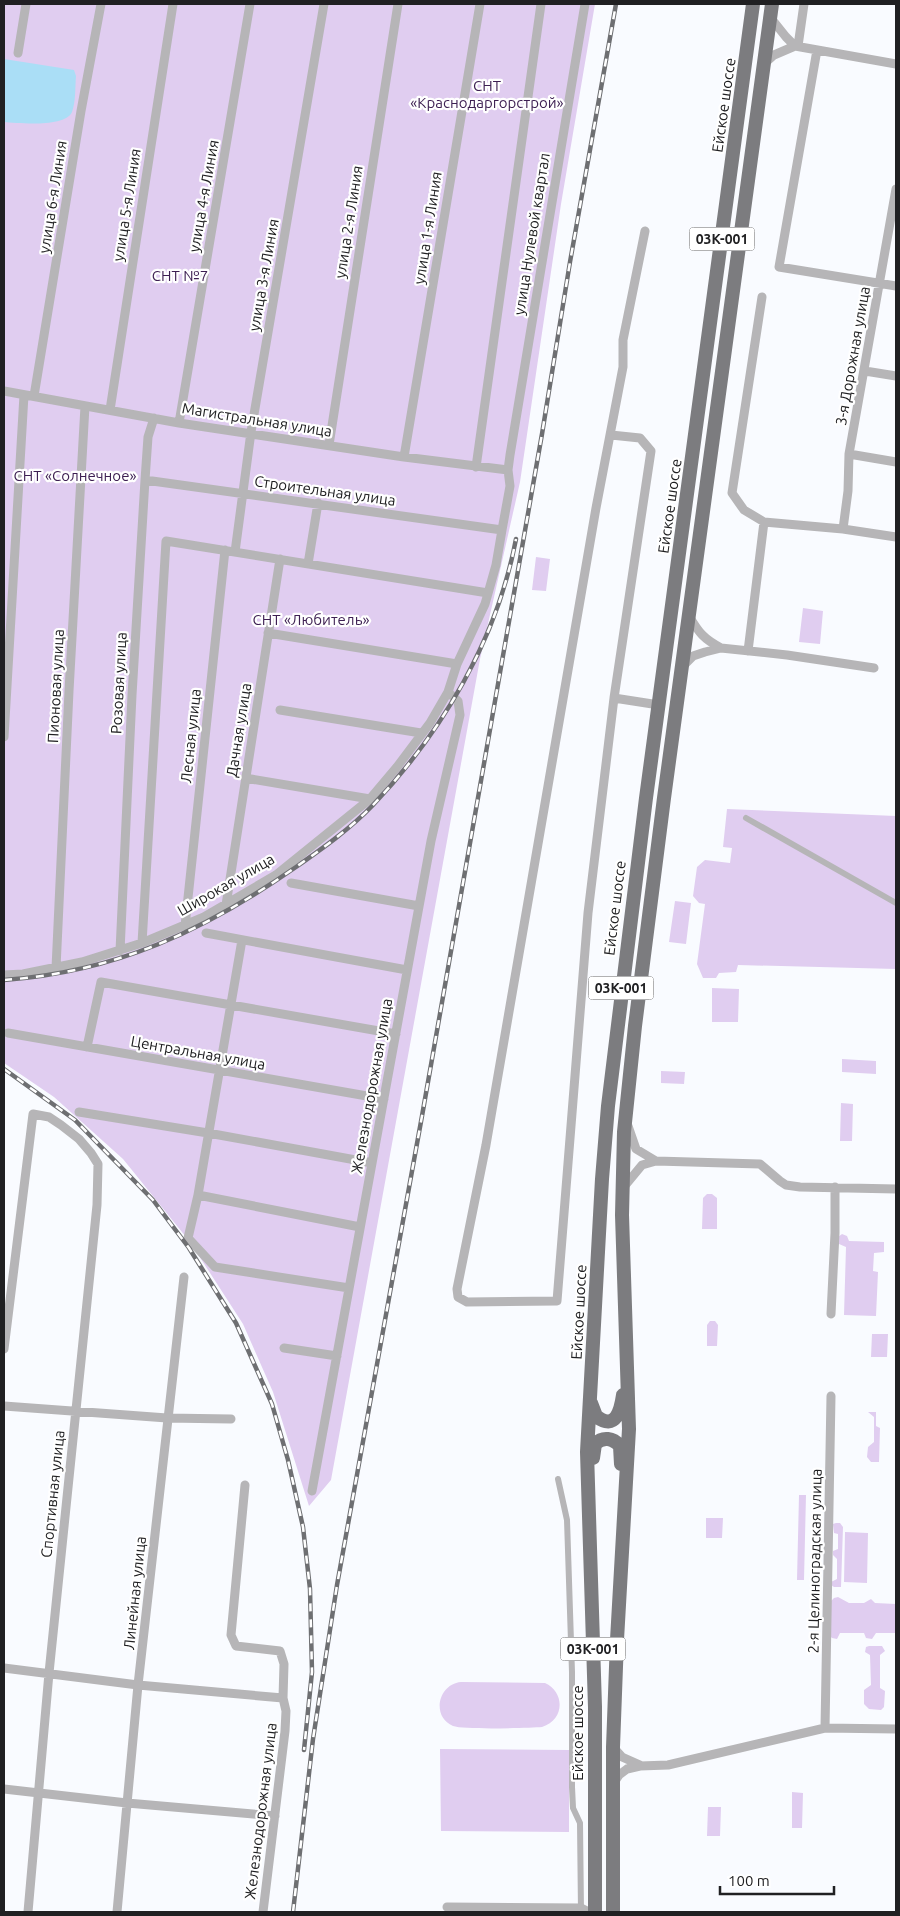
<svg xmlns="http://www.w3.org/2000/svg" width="900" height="1916" font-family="Ubuntu,sans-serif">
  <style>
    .green { fill: #e0cdf0 }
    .water { fill: #aadef6 }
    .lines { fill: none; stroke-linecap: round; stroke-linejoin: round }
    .pedestrian { stroke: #b6b5b7; stroke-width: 6 }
    .minor { stroke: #b6b5b7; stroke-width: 9 }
    .primary { stroke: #7c7c7f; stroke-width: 14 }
    .rail-casing { stroke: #6e6f72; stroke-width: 4.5 }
    .rail { stroke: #fff; stroke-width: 2.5; stroke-dasharray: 8; stroke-linecap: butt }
    .labels { text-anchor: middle; stroke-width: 4.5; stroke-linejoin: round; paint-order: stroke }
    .shield { fill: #fff; stroke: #636364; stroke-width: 1 }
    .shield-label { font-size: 14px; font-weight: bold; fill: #202022 }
    .park-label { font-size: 15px; fill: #3d1f52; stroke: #fff }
    .street-label { font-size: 15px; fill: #202022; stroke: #fff }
  </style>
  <rect width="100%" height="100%" fill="#f9fbff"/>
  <!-- green -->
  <path class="green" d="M4 4H595L561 204 520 482 480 659 331 1480 309 1506 273 1392 243 1324 190 1242 123 1159 54 1097 4 1063Z
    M536 557 550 559 546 591 532 590Z
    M803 608 823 611 820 644 799 642Z
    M727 809 896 816V969L738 965 736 972 719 973 716 978H703L697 964 705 904 699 903 693 896 697 867 705 860 730 863 732 848 723 847Z
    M675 901 691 903 686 944 669 942Z
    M712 988 739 989 738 1022H712Z
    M842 1059 876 1061V1074L842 1072Z
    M661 1071 685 1072 684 1084 661 1083Z
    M841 1103 853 1104 852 1141H840Z
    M707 1194H712L717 1198V1229H702L703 1198Z
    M842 1234 847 1236 849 1241 884 1242V1252L874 1253 873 1271 878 1272 876 1316 844 1315 846 1247 839 1244 838 1237Z
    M710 1321H715L718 1325 717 1346H707V1325Z
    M872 1334H888L887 1357H871Z
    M868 1412H876V1426L880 1428 879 1462H871L867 1457 868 1447 874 1442V1417Z
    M799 1495H806L804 1580H797Z
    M706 1518H723L722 1538H706Z
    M836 1523H840L843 1527 841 1587H834L831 1585V1582L837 1579V1559L833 1555V1551L838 1549V1534L834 1533 833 1524Z
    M845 1532 868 1533 867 1583 844 1582Z
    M838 1597 849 1603H864L871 1599 875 1603 896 1604V1633H876L872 1639 866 1638 864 1633H840L837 1639 832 1638 830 1636 831 1601 834 1598Z
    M869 1646H882L885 1651 880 1655V1688L885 1691 884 1707 881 1710 869 1709 864 1704V1690L871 1685 870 1655 865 1652 866 1647Z
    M461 1682 545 1683C565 1692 565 1720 542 1727 529 1728 464 1730 453 1726 431 1717 438 1684 461 1682Z
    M440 1749 569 1750V1832L441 1831Z
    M792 1792 803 1793 802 1828H792Z
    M708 1807H721L720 1836H707Z"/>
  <!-- water -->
  <path class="water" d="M4 59 74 70 76 76C75 87 76 101 72 112 65 128 18 123 4 122Z"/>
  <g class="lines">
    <!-- pedestrian -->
    <path class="pedestrian" d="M746 818 896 903
      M558 1479 567 1520 572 1672V1787L573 1808 580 1823 581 1912"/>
    <!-- minor -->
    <path class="minor" d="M770 17 786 37 795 46
      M798 46 804 4
      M817 50 779 267 896 286
      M18 53 26 4
      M764 64 774 55 795 46 896 64
      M762 297 732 493 744 510 764 522 843 529 896 537
      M865 371 896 376
      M4 391 179 423 404 457 508 470
      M34 396 81 111 101 4
      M110 410 173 4
      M179 423 250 4
      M611 435 640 438 651 451 614 698 588 913 557 1301 467 1302 458 1297 457 1289 486 1145 596 508 623 367V340L645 231
      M329 445 398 4
      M849 454 896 462
      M404 457 480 4
      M476 467 541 4
      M145 480 502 530
      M843 529 848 491 849 454 896 189
      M235 552 251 432 324 4
      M308 564 318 503
      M689 616C699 633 704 639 721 648
      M268 633 457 664
      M748 651 764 522
      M683 666 693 656 705 652 721 648 787 655 874 668
      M614 698 659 705
      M280 710 421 733
      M4 737 24 395
      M245 778 370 799
      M291 883 419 906
      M226 905 280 559
      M185 926 225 550
      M206 933 407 970
      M242 940 198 1195 188 1238 215 1267 349 1288
      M142 943 166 541 488 593
      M120 951 132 695 145 480 148 437 154 418
      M56 968 69 691 85 406
      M4 975 23 974 82 962 142 943 204 917 276 875 370 799 397 767 430 723 448 692 457 664 485 604 496 565 502 530 510 486 508 470 510 455 585 4
      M8 1033 384 1099
      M87 1047 101 982 396 1034
      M79 1112 208 1133 372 1163
      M628 1126 636 1149 656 1161
      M623 1188 642 1165 656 1161 760 1164 780 1181 786 1185 800 1187 896 1189
      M198 1195 360 1227
      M831 1314 835 1233V1187
      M284 1348 337 1356
      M4 1349 33 1114 49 1117 61 1125 79 1139 91 1153 98 1164 97 1205 49 1673 28 1912
      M4 1406 167 1418 231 1419
      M245 1485 231 1635 236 1646 280 1651 284 1664 283 1698 286 1711 285 1731 263 1912
      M312 1491 431 841 460 715 458 701 448 692
      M4 1668 138 1685 283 1698
      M825 1728 831 1396
      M613 1747 622 1757 640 1765
      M613 1784 619 1775 627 1769 640 1766 668 1765 825 1728 896 1729
      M4 1789 127 1803 275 1816
      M447 1907 581 1908 589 1912
      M117 1912 138 1685 184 1277"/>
    <!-- primary -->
    <path class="primary" d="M591 1403 596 1416C616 1432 621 1409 623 1395
      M593 1458 595 1444C603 1436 613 1438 620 1446L621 1464
      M595 1912V1707L587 1452 602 1179 608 1106 646 798 753 4
      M613 1912V1747L617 1640 629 1429 622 1215 624 1132 635 1026 664 798 772 4"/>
    <defs>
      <path id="rail" d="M4 980C116 972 204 931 296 867 323 848 350 829 373 805 442 732 497 640 516 539
        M4 1069 75 1120 153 1200 189 1248 236 1323 272 1404 288 1460 303 1527 310 1589 312 1672 304 1750
        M293 1912 313 1739 337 1585 422 1116 542 434 570 262 616 4"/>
    </defs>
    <!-- rail casing -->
    <use href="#rail" class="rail-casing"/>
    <!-- rail -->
    <use href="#rail" class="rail"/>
  </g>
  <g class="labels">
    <!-- shield labels -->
    <g class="shield">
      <rect x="689.5" y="227.5" width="65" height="23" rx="4"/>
      <rect x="588.5" y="976.5" width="65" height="23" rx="4"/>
      <rect x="560.5" y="1637.5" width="65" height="23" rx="4"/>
    </g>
    <g class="shield-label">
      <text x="722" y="244">03К-001</text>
      <text x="621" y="993">03К-001</text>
      <text x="593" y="1654">03К-001</text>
    </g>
    <!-- park labels -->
    <g class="park-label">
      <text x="487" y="91">СНТ<tspan x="487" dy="17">«Краснодаргорстрой»</tspan></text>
      <text x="180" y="281">СНТ №7</text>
      <text x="75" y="481">СНТ «Солнечное»</text>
      <text x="311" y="625">СНТ «Любитель»</text>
    </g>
    <!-- street labels -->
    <g class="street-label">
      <text transform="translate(724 105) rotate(-82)" y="5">Ейское шоссе</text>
      <text transform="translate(204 196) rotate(-80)" y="5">улица 4-я Линия</text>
      <text transform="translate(53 197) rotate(-81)" y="5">улица 6-я Линия</text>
      <text transform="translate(127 205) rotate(-81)" y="5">улица 5-я Линия</text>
      <text transform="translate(349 222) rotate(-81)" y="5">улица 2-я Линия</text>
      <text transform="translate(428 228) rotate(-81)" y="5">улица 1-я Линия</text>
      <text transform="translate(532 234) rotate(-81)" y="5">улица Нулевой квартал</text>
      <text transform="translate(264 275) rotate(-80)" y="5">улица 3-я Линия</text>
      <text transform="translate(853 356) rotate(-80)" y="5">3-я Дорожная улица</text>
      <text transform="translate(257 420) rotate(9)" y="5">Магистральная улица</text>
      <text transform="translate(325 491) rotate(8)" y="5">Строительная улица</text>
      <text transform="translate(670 506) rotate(-82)" y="5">Ейское шоссе</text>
      <text transform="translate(119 683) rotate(-87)" y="5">Розовая улица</text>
      <text transform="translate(56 686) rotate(-87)" y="5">Пионовая улица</text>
      <text transform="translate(239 730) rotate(-81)" y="5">Дачная улица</text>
      <text transform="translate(191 736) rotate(-84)" y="5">Лесная улица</text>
      <text transform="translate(226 885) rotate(-30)" y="5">Широкая улица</text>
      <text transform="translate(615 908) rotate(-83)" y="5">Ейское шоссе</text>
      <text transform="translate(198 1053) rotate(10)" y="5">Центральная улица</text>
      <text transform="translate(372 1086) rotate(-80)" y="5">Железнодорожная улица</text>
      <text transform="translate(579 1312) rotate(-87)" y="5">Ейское шоссе</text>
      <text transform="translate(53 1494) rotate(-84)" y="5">Спортивная улица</text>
      <text transform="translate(815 1561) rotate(-89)" y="5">2-я Целиноградская улица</text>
      <text transform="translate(135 1593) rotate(-84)" y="5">Линейная улица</text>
      <text transform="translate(578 1733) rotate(-90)" y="5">Ейское шоссе</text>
      <text transform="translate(261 1811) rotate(-83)" y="5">Железнодорожная улица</text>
    </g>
  </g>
  <!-- border -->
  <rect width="900" height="1916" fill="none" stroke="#202022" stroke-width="10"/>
  <!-- scale -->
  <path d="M720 1886v8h114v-8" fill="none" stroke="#202022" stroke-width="2.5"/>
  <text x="728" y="1886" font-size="15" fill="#202022" stroke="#ffffff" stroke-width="4" paint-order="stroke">100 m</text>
</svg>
